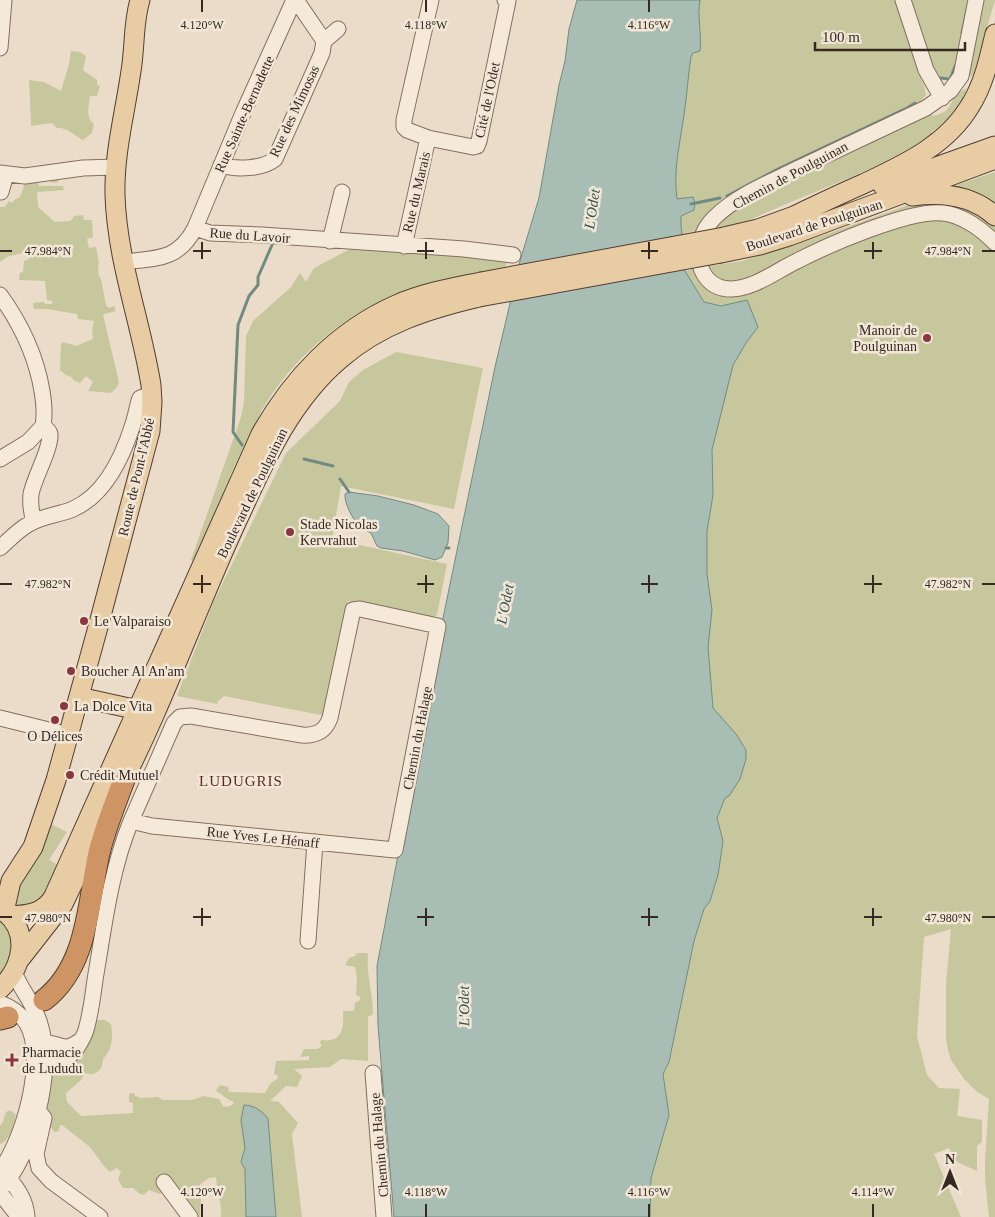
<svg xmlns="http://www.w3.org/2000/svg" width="995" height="1217" font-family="Georgia,serif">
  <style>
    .green { fill: #c6c79d }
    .water { fill: #a8beb5; stroke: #708c82 }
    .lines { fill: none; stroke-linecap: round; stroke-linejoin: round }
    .stream { stroke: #708c82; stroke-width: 3 }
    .minor-casing { stroke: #846f5f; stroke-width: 17 }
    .major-casing { stroke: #523e32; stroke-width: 21 }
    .highway-casing { stroke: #523e32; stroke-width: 23 }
    .minor { stroke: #f5eada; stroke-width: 15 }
    .major { stroke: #e8cca4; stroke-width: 19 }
    .highway { stroke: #cf9463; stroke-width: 21 }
    .major-bridge-casing { stroke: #523e32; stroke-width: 21; stroke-linecap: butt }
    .major-bridge { stroke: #e8cca4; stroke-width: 19 }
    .ticks { fill: none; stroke: #362921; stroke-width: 2 }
    .poi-dot { fill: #8c363f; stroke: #f2e7d7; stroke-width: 2 }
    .labels { text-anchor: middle; stroke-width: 5; stroke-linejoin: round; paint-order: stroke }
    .street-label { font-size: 14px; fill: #362921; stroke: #f2e7d7 }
    .poi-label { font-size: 14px; fill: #362921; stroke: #f2e7d7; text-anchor: start }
    .water-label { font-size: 15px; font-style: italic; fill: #32544e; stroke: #f2e7d7 }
    .neighbourhood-label { font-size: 15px; letter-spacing: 1px; fill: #5d2b25; stroke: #f2e7d7 }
    .ticks-label { font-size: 12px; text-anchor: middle; fill: #362921; stroke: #f2e7d7; stroke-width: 5; stroke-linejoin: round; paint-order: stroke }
  </style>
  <rect width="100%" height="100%" fill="#eadcc8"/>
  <!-- green -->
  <path class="green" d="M646 0H995L974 73 971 77 958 71 951 77H940C933 65 929 69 917 71L924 85 926 95 918 105 933 116C936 115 941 114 944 112 953 107 951 93 966 89 963 105 945 122 932 132V135L926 138C873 173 810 192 752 219L733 225 685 233 686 271 695 268 742 261 830 233 908 205 942 200 961 202 995 224V1217H989L985 1179V1161L989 1099 976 1091 964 1079 951 1060 948 1050 946 1039V984L951 929 924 937 917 1036 927 1075 939 1088 960 1089 957 1116 982 1120V1142L977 1146V1171L955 1161 949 1148 934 1154 961 1217H523Z
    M71 51 80 52 86 56 83 70 97 80V85L100 86 97 96H90C89 106 85 118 94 124L92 133 83 140C73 135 68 127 57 128L52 123 31 126V122L29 80 44 82 61 91 69 64Z
    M995 172V209L947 188Z
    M58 177V182L53 183 47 179 38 182 39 186H63L64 190 37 192 38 207 55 222 71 221 74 216 83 215 84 220H92L93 237 87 239 89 248 96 247 99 264C97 268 98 276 101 279L106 305 109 308 114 306 116 311 104 314 103 315 119 382 117 387 111 393 88 391 93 382 86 376 80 383 73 380 72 377 66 375 60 370 61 344 63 342 76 346 93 339 92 330 94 321 78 319 77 314 47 309H34L33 303 43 302 46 304H52L53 301 47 300 45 281 19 280 20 273 23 272 24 261 29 259 25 252 7 257 0 262V207H5L9 201 13 203 14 200 20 197 26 180Z
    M365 247 505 259 507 263 505 267C473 274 439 278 409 289 351 310 300 350 266 403 260 412 256 423 251 433 229 474 213 518 195 562L191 560 241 417 244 402 246 336 253 321 291 287 300 273 306 282 314 268 350 249Z
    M396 352 483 368 454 509 341 486 332 539 447 564 437 615 431 618 425 619 348 601 326 716 224 696 218 701 217 704 177 696 214 601 286 453 340 401 349 382 363 370Z
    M49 823 67 832 49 860 61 867 41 903 17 907 13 905 12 888Z
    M0 917 9 928 14 947 0 982Z
    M357 953H368C366 974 373 994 373 1014L368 1017V1061L341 1059 330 1067 294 1069 302 1076 297 1087 286 1086 270 1101 279 1102 298 1123 292 1134 302 1217H276L268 1119 242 1111 245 1148 241 1162 245 1169 246 1217H221C222 1203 217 1191 216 1177L209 1178 200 1184 201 1198 200 1217H194C190 1207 187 1190 174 1189 168 1189 165 1190 160 1194L149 1190 144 1195 140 1194 133 1188H123L118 1179 121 1172 117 1168 110 1172 104 1166 90 1147 62 1125H60L59 1131 54 1132 51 1127H47C45 1114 45 1080 56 1071 65 1063 77 1060 85 1051 91 1045 89 1030 98 1020H105L111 1024C113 1038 113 1048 103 1059 103 1070 95 1077 85 1073L81 1080 66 1093 67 1102 81 1116 133 1113V1103L129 1102V1094L134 1093 135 1096 141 1098 158 1097 163 1100H192L204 1096 219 1099 223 1106 227 1107 232 1105 234 1102C227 1100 222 1094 216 1091L220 1085 228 1087 229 1092 265 1093 270 1084 277 1079 278 1076 274 1074 276 1061 309 1060V1056L300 1057 304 1049H318L322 1045 320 1043 321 1040C343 1043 344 1028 343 1011H354L355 1003 360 1000V997L356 995 357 978 355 967 345 965 349 958 355 956Z
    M10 1110 16 1115C13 1125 11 1140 0 1144V1125L2 1124 6 1112Z"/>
  <!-- water -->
  <path class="water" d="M577 0H700C697 17 702 34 700 51L693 53 691 57C688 76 687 95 684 115 680 143 673 170 677 199L693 197 695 203 694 210 681 216V225L685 271 704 302 721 306 747 300 758 327 746 343 733 365 712 450 713 495 707 531V574L712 610 708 647 713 708 736 734 746 750V759L740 779 729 796 725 798 717 818 723 841 718 875 710 901 704 909 694 941 669 1062 663 1074 669 1115 651 1178 650 1217H394L378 1026 377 966 442 623 495 367 520 261 539 198 559 85 565 61 569 29Z
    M349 492 378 496 414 505 438 514 449 526 448 543 442 557 435 560 403 551 381 548 377 546 371 533C367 531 364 530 360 527 353 520 344 503 345 494Z
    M244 1105C253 1105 263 1111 268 1119L276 1217H246L245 1169 241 1162 245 1148 241 1120Z"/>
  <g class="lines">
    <!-- stream -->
    <path class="stream" d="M962 33 967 10
      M940 78 950 79 956 64
      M727 196 778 169 907 108 915 103
      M691 204 720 198
      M242 445 233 432 238 325 249 296 258 285V277L272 245
      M304 459 333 466
      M340 479 349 492
      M446 548H449"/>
    <defs>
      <path id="minor" d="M296 0 324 41
        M431 0 404 120V127L407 130 428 138 473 147 477 146 479 141 508 1 505 0
        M903 0 926 70 942 98
        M976 0 961 76 950 91 926 108C884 128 841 148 799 168 771 182 737 195 714 218 705 227 698 241 699 255 699 274 711 289 731 289 755 288 776 271 797 261 828 245 910 209 943 213 962 215 982 229 995 243
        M0 48 4 0
        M221 165C236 170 263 169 275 159L322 53 324 41 338 29
        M0 173 25 176 83 168 116 167
        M1 192 6 174
        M195 228 243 113 294 0
        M330 241 342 192
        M404 246 428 138
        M123 262C156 258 178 261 195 228L210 233 262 235 464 249 513 255
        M0 295C21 324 36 355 42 391 44 402 45 414 43 426 46 428 49 430 50 434 51 449 34 478 31 494 30 504 31 512 34 521
        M0 459 28 442 43 426
        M0 548C9 540 18 530 29 524 42 516 59 515 73 509 105 495 123 456 133 424 136 415 137 406 140 398L152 394
        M0 718 69 735
        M308 941 315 842
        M0 1003C11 1007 21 1014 27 1024 47 1058 23 1141 0 1171
        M35 1044C39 1044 43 1043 47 1043 64 1044 63 1053 81 1040
        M34 1062C62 1065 73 1060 85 1033 92 1012 93 989 97 968 105 919 112 867 131 821L174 723 180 717 191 716 302 735C316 736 325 732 330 718L353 610 360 609 438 626 395 850 152 826 131 821
        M373 1073 384 1217
        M36 1113 41 1114 44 1118 36 1154 39 1168 51 1181 100 1217
        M3 1174C16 1184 26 1200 27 1217
        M164 1182 190 1217
        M0 1190C33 1154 55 1071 40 1024 35 1005 21 990 14 972
        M0 1193 19 1217"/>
      <path id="major" d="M883 186 995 146
        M912 196C941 192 972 195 995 216
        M794 216C817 205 840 194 863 184 903 165 946 146 970 106 984 84 989 59 995 34
        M724 237 758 229 805 212
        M721 253 760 245 789 236 995 159
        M79 697 138 710
        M117 793C165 701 198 603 242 510 267 455 293 399 340 359 380 324 428 309 479 297
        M4 912 11 881 33 847 56 780 98 627 150 431 152 402 151 385C141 322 117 261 115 195 114 153 125 113 131 71 135 48 133 23 140 0
        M9 916C27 915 44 914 54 896L261 434C292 379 337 331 396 305 423 293 452 288 481 282
        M20 959 63 904 98 831
        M0 989C23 967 32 930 1 909"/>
      <path id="highway" d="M44 1000C88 966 88 904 99 853 105 828 115 804 124 780
        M0 1019 8 1017"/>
    </defs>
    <!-- minor casing -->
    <use href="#minor" class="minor-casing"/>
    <!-- major casing -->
    <use href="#major" class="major-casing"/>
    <!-- highway casing -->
    <use href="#highway" class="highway-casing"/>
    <!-- minor -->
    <use href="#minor" class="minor"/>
    <!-- major -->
    <use href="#major" class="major"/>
    <!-- highway -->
    <use href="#highway" class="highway"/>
    <defs>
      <path id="major-bridge" d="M481 282 724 237
        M479 297 721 253"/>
    </defs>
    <!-- major-bridge casing -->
    <use href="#major-bridge" class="major-bridge-casing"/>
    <!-- major-bridge -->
    <use href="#major-bridge" class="major-bridge"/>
  </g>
  <!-- ticks -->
  <path class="ticks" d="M202 0V12M426 0V12M649 0V12M202 242V259M426 242V259M649 242V259M873 242V259M0 251H12M193 251H211M417 251H434M641 251H658M864 251H882M982 251H995M202 575V593M426 575V593M649 575V593M873 575V593M0 584H12M193 584H211M417 584H434M641 584H658M864 584H882M982 584H995M202 908V926M426 908V926M649 908V926M873 908V926M0 917H12M193 917H211M417 917H434M641 917H658M864 917H882M982 917H995M202 1204V1217M426 1204V1217M649 1204V1217M873 1204V1217"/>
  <!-- markers -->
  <g class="poi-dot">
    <circle cx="927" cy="338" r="5"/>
    <circle cx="290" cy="532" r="5"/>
    <circle cx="84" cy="621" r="5"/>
    <circle cx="71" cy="671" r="5"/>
    <circle cx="64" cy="706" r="5"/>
    <circle cx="55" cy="720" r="5"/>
    <circle cx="70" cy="775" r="5"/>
    <path d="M9.5 1052.5h5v5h5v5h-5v5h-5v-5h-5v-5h5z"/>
  </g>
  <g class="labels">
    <!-- street labels -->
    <g class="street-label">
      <text transform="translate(487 100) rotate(-78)" y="5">Cité de l'Odet</text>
      <text transform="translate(294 111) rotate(-65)" y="5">Rue des Mimosas</text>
      <text transform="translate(244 114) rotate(-66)" y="5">Rue Sainte-Bernadette</text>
      <text transform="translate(790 175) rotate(-28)" y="5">Chemin de Poulguinan</text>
      <text transform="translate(416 192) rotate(-77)" y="5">Rue du Marais</text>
      <text transform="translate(814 225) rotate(-18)" y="5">Boulevard de Poulguinan</text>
      <text transform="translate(250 235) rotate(4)" y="5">Rue du Lavoir</text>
      <text transform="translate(136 477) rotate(-77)" y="5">Route de Pont-l'Abbé</text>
      <text transform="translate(252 493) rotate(-64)" y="5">Boulevard de Poulguinan</text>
      <text transform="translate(417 738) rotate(-79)" y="5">Chemin du Halage</text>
      <text transform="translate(263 837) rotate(6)" y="5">Rue Yves Le Hénaff</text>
      <text transform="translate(379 1145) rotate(-95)" y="5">Chemin du Halage</text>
    </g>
    <!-- poi labels -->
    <g class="poi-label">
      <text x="917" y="335" text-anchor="end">Manoir de<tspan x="917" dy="16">Poulguinan</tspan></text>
      <text x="300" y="529">Stade Nicolas<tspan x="300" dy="16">Kervrahut</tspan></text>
      <text x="94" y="626">Le Valparaiso</text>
      <text x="81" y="676">Boucher Al An'am</text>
      <text x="74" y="711">La Dolce Vita</text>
      <text x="55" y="741" text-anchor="middle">O Délices</text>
      <text x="80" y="780">Crédit Mutuel</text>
      <text x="22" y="1057">Pharmacie<tspan x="22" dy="16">de Lududu</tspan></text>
    </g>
    <!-- water labels -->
    <g class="water-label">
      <text transform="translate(592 209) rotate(-82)" y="5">L'Odet</text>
      <text transform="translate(505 604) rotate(-79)" y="5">L'Odet</text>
      <text transform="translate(464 1006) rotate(-91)" y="5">L'Odet</text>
    </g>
    <!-- neighbourhood labels -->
    <g class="neighbourhood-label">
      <text x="241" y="786">LUDUGRIS</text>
    </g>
  </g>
  <g class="ticks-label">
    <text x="202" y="29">4.120°W</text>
    <text x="426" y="29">4.118°W</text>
    <text x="649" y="29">4.116°W</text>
    <text x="48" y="255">47.984°N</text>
    <text x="948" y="255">47.984°N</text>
    <text x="48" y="588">47.982°N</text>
    <text x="948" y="588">47.982°N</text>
    <text x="48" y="922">47.980°N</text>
    <text x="948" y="922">47.980°N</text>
    <text x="202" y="1196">4.120°W</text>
    <text x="426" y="1196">4.118°W</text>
    <text x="649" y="1196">4.116°W</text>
    <text x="873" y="1196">4.114°W</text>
  </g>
  <!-- north arrow -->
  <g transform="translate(950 1172)" stroke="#f2e7d7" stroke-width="4" paint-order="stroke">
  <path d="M0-4L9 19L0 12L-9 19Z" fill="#362921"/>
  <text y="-8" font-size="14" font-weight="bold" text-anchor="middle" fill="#362921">N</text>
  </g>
  <!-- scale -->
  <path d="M815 42v8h150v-8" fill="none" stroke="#362921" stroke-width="2.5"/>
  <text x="822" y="42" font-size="15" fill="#362921" stroke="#f2e7d7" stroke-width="4" paint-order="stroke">100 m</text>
</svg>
